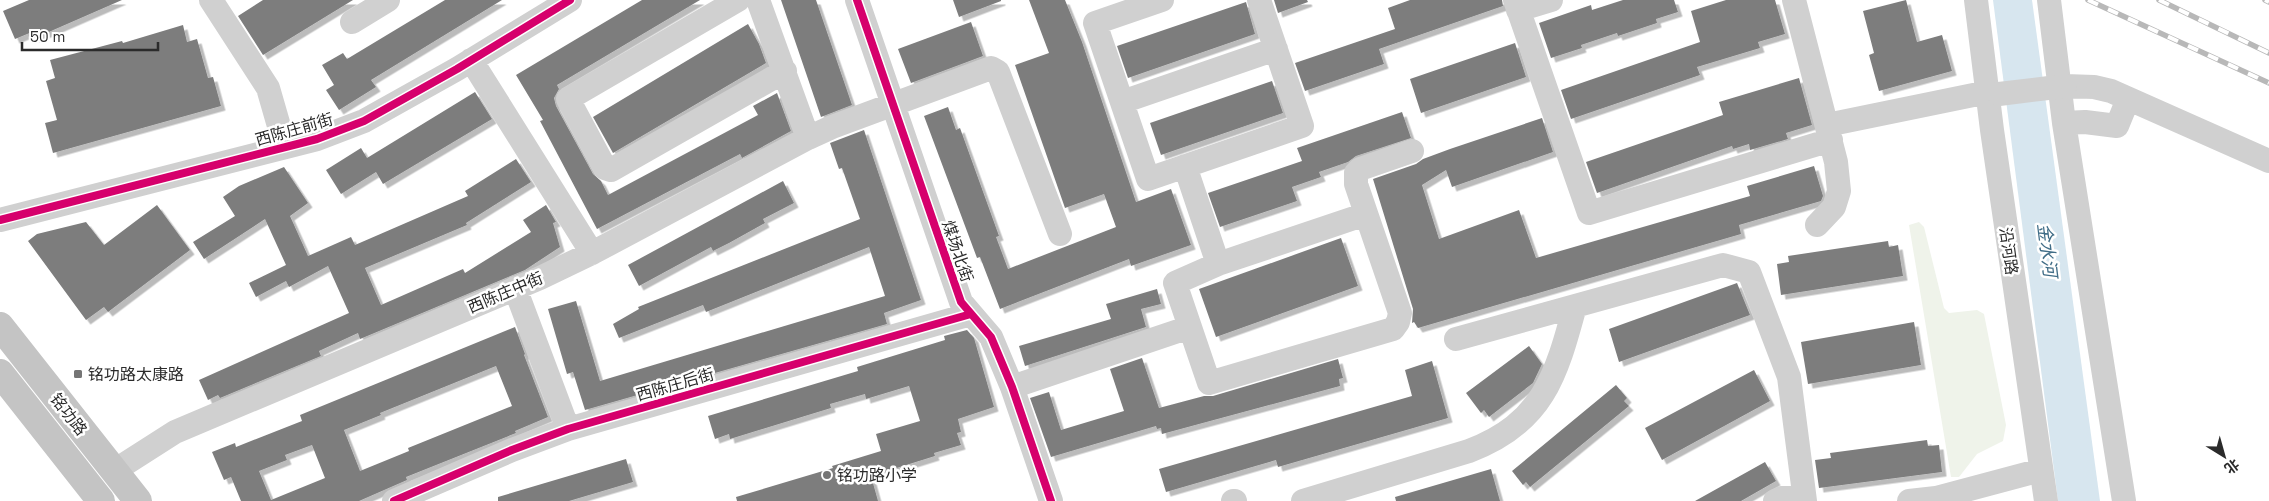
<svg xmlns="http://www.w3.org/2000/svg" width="2269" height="501" font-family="'Space Grotesk','Noto Sans SC',sans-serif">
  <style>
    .green { fill: #eff3ea }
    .water { fill: #d7e6ef }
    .building { fill: #7d7d7d; fill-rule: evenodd; filter: url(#shadow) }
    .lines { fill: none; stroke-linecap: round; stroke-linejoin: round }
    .minor { stroke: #d0d0d0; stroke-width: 24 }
    .major { stroke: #c4c4c4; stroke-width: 28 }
    .rail-casing { stroke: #b8b8b8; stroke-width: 5.5 }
    .rail { stroke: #fff; stroke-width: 4; stroke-dasharray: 11; stroke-linecap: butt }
    .minor-bridge { stroke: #d0d0d0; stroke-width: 24 }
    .cycleway-casing { stroke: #fff; stroke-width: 11 }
    .cycleway { stroke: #d6006c; stroke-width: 8 }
    .poi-dot { fill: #757575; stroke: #fff; stroke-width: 2 }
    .labels { text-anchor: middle; stroke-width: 5; stroke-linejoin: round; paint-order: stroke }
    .street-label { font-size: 16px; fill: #2b2b2b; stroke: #fff }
    .poi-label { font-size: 16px; fill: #2b2b2b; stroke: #fff; text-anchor: start }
    .water-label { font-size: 18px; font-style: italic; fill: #406d87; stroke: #fff }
  </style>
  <defs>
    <filter id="shadow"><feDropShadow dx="4.5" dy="4.5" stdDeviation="0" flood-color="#0004"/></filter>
  </defs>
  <rect width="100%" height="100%" fill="#fff"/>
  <!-- green -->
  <path class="green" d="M1919 222 1924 227 1944 308 1949 313 1977 310 1984 314 2006 425 2003 441 1977 454 1959 477H1951L1909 225Z"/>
  <!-- water -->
  <path class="water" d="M1993 0H2032L2100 501H2058Z"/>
  <!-- building -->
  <path class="building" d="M29 0H122L35 38 32 32 15 39 3 11Z
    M263 0H353L263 55 238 16Z
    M445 0H502L371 80 376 87 339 110 326 90 334 85 322 65 343 53 347 59Z
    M642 0H700L557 85 559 89 554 98 556 106 593 174 601 181 608 195 758 115 753 106 777 93 791 131 742 158 740 154 597 229 540 121 543 120 516 75Z
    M781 0H816L852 105 821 117Z
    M953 0H1001V1L959 17Z
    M1029 0H1065L1082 42 1136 202 1171 189 1191 245 1131 266 1129 259 1000 309 980 257 977 258 924 116 948 107 956 130 960 128 999 236 996 237 1008 269 1116 227 1104 194 1065 208 1015 65 1049 53Z
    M1274 0H1307L1308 2 1278 13Z
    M1410 0H1502L1503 6 1379 49 1384 64 1305 91 1295 63 1395 29 1388 8Z
    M1623 0H1674L1678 12 1656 19 1657 23 1618 36 1617 33 1581 45 1582 48 1551 58 1539 23 1591 5 1592 10Z
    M1726 0H1775L1785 34 1758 42 1760 48 1697 67 1700 75 1571 119 1561 90 1700 42 1691 11Z
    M1906 0 1917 42 1942 35 1952 71 1879 91 1869 55 1874 53 1863 11Z
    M1246 2 1255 34 1128 78 1117 46Z
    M971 22 983 56 911 83 898 49Z
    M748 24 759 44 766 63 613 153 593 117Z
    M183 25 187 42 197 39 208 78 213 77 221 106 53 153 45 123 57 120 46 81 55 78 50 60 122 41 123 43Z
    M1515 43 1526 77 1421 113 1410 79Z
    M1799 78 1812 125 1786 133 1788 139 1750 150 1749 144 1733 149 1732 146 1597 193 1586 162 1723 115 1719 102Z
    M1272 81 1283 113 1161 155 1150 123Z
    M475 92 492 119 383 184 376 172 341 194 326 170 361 148 367 158Z
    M1402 112 1411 138 1356 156 1348 162 1319 172 1321 177 1292 187 1297 201 1220 227 1208 193 1302 161 1297 148Z
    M1542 118 1553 152 1452 187 1446 170 1422 185 1439 239 1519 210 1536 258 1750 196 1747 186 1814 166 1823 196 1821 201 1739 225 1741 234 1418 328 1414 322 1412 323 1413 309 1373 179 1416 164 1423 159 1450 149Z
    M864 130 921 300 884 313 887 324 585 410 573 372 567 374 548 309 576 301 600 381 885 296 869 247 706 312 703 305 619 338 613 324 639 309 638 307 860 219 842 168 839 169 830 143Z
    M516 159 531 182 466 223 467 225 365 268 381 305 463 269 465 273 531 232 523 220 546 205 556 222 553 223 560 247 525 270 360 339 358 333 319 351 321 356 220 398 218 395 208 400 199 380 349 313 328 266 289 287 286 281 256 297 249 283 286 265 265 219 204 259 193 242 235 216 223 197 239 186 284 167 308 203 290 216 308 256 351 237 355 245 468 196 465 191Z
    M783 181 794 203 763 219 765 223 729 243 713 251 711 247 639 286 628 265Z
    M157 205 190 250 108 312 104 307 86 320 28 241 37 234 86 222 104 245Z
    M1341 238 1358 286 1216 337 1199 289Z
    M1888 241 1889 247 1898 245 1903 276 1781 295 1777 264 1789 262 1788 256Z
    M1737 283 1750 315 1619 362 1609 329Z
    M1157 289 1161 304 1141 309 1146 327 1025 366 1019 346 1111 319 1106 304Z
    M1914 322 1921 365 1808 384 1801 342Z
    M515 327 525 354 524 355 548 417 515 431 516 433 406 477 407 480 359 501H241L231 477 224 480 212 452 235 443 236 447 302 421 300 415ZM496 366 512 406 408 448 409 451 360 471 344 430 381 415 380 413ZM312 445 325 478 271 500 259 471 287 460 285 455Z
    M967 330 974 338 994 407 958 419 961 432 957 433 961 445 934 453 935 456 871 476 878 501H737L736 497 833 468 832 466 881 451 876 434 920 421 909 386 866 399 865 394 830 404 831 408 730 439 729 434 715 439 708 416 858 371 857 367 945 340 944 336Z
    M1529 346 1542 364 1533 383 1489 417 1484 410 1481 413 1466 393Z
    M1142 358 1159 408 1204 396H1213L1338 359 1343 378 1339 379 1340 386 1162 434 1161 428 1157 429 1156 426 1051 457 1030 398 1049 392 1061 430 1124 411 1110 369Z
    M1432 361 1448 418 1278 467 1276 460 1166 492 1159 469 1412 396 1405 370Z
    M1754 370 1770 401 1662 460 1645 428Z
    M1616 385 1627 398 1624 401 1629 406 1530 487 1526 482 1523 485 1512 471Z
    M1927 440 1928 446 1939 445 1942 472 1819 488 1815 460 1831 458 1830 453Z
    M626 459 633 482 569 501H498V497Z
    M1765 462 1776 481 1741 501H1695Z
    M1491 469 1500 501H1396L1395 497Z"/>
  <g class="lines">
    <!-- minor -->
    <path class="minor" d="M211 0 268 88 285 147
      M738 0 568 99 605 168 611 170 785 71
      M758 0 808 138
      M857 0 961 302 991 337 1012 387 1051 501
      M1162 0 1095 23 1148 179 1302 126 1259 0
      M1515 0 1589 213 1831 140
      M1794 0 1836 162 1839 191 1834 207 1817 225
      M1976 0 1992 130 2046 501
      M2049 0 2064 123
      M1518 10 1551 0
      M352 22 388 0
      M471 60 592 253
      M2065 86 2094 87 2111 91 2269 161
      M1122 102 1276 49
      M1827 125 1988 92
      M1185 166 1218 264 1366 214
      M0 220 317 139 364 121 457 69 570 0
      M1218 264 1175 283 1209 383 1393 329 1398 322 1400 313 1356 184V173L1360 169 1412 151
      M515 288 568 429
      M1456 339 1723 265 1749 272 1789 377 1805 501
      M1012 387 1190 327
      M114 471 175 432 540 278 592 253 808 138 832 127 991 68 998 72 1060 234
      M394 501 512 450 568 429 971 314
      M1233 501H1235
      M1303 501 1469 451C1543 423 1556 376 1575 306
      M1775 501 1782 498 1804 496
      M1909 501 1936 498 2041 470
      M2124 501 2064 123 2085 122 2117 126 2128 99"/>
    <!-- major -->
    <path class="major" d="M0 326 138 501
      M0 373 101 501"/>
    <defs>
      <path id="rail" d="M2088 0 2269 83
        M2159 0 2269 53
        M2265 0 2269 2"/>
    </defs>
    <!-- rail casing -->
    <use href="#rail" class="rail-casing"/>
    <!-- rail -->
    <use href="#rail" class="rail"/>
    <!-- minor-bridge -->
    <path class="minor-bridge" d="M1999 94 2065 86"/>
    <defs>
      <path id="cycleway" d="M857 0 961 302 991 337 1012 387 1051 501
        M0 220 317 139 364 121 457 69 570 0
        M394 501 512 450 568 429 971 314"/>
    </defs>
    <!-- cycleway casing -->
    <use href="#cycleway" class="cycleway-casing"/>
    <!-- cycleway -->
    <use href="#cycleway" class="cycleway"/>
  </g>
  <!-- markers -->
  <g class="poi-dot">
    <rect x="73" y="369" width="10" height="10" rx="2.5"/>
    <circle cx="827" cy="475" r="5"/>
  </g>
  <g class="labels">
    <!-- street labels -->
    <g class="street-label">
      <text transform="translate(294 129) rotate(-16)" y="6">西陈庄前街</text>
      <text transform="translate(958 251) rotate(71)" y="6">煤场北街</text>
      <text transform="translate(2009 251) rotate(82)" y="6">沿河路</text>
      <text transform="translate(505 292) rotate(-23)" y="6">西陈庄中街</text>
      <text transform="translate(675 384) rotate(-16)" y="6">西陈庄后街</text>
      <text transform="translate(69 414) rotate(52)" y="6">铭功路</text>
    </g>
    <!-- poi labels -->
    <g class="poi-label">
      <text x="88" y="380">铭功路太康路</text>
      <text x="837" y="481">铭功路小学</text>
    </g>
    <!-- water labels -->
    <g class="water-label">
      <text transform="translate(2047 250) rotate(83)" y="6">金水河</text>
    </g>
  </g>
  <!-- north arrow -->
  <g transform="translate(2224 456) rotate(143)" stroke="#ffffff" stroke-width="4" paint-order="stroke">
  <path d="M0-4L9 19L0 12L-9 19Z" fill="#2b2b2b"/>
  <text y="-8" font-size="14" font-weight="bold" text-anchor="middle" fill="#2b2b2b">北</text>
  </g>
  <!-- scale -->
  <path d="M22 42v8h136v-8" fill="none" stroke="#2b2b2b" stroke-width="2.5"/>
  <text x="30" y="42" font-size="15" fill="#2b2b2b" stroke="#ffffff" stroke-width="4" paint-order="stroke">50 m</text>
</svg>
